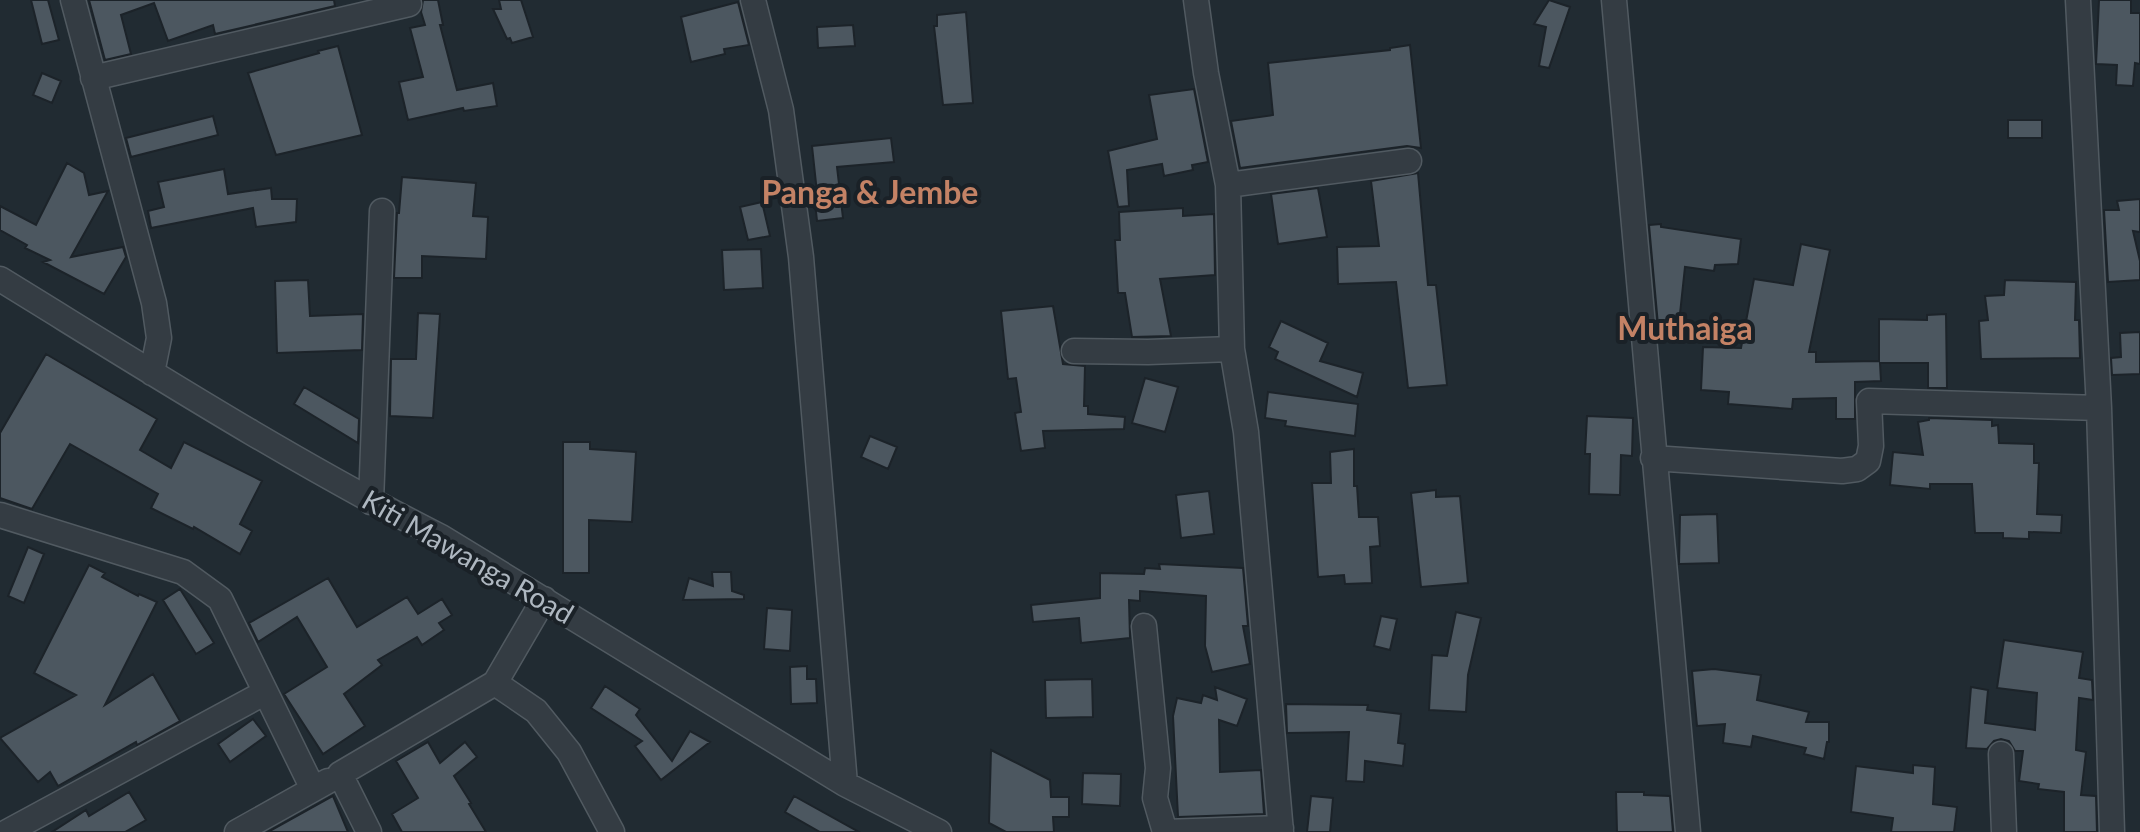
<svg xmlns="http://www.w3.org/2000/svg" width="2140" height="832" font-family="Lato,sans-serif">
  <style>
    .building { fill: #4c5760; stroke: #1c2329; stroke-width: 2 }
    .lines { fill: none; stroke-linecap: round; stroke-linejoin: round }
    .minor-casing { stroke: #515a61; stroke-width: 27 }
    .minor { stroke: #343c43; stroke-width: 24 }
    .labels { text-anchor: middle; stroke-width: 8; stroke-linejoin: round; paint-order: stroke }
    .street-label { font-size: 28px; fill: #aeb7c0; stroke: #1a2127 }
    .quarter-label { font-size: 32px; font-weight: bold; fill: #c48265; stroke: #1a2127 }
  </style>
  <rect width="100%" height="100%" fill="#212b32"/>
  <!-- building -->
  <path class="building" d="M31 0H48L59 40 42 44Z
    M89 0H334L335 6 215 34 213 25 168 41 154 3 121 15 131 54 105 60Z
    M423 0H438L443 25H440L457 90 493 83 497 106 464 111 463 108 408 120 399 82 423 77 410 28 425 25 421 12Z
    M499 0H521L533 37 512 43 510 38 507 39 493 9H501Z
    M1549 0 1570 7 1549 68 1539 66 1546 27 1534 24Z
    M2099 0H2131V13H2140V64L2135 63 2133 86 2116 85 2117 65 2096 64Z
    M738 2 749 45 724 49 725 54 691 62 681 17Z
    M966 12 973 103 943 105 934 26H937V15Z
    M853 25 855 46 818 48 817 27Z
    M1410 45 1421 148 1407 146 1240 168 1231 121 1273 115 1268 63 1390 50V48Z
    M338 46 362 135 276 155 248 73 319 53 318 51Z
    M42 73 61 81 52 103 33 95Z
    M1194 89 1208 162 1192 165 1193 170 1164 176 1162 164 1127 170 1129 206 1118 207 1108 151 1157 139 1149 95Z
    M213 116 218 135 131 157 126 138Z
    M2008 120H2042V138H2008Z
    M891 138 894 162 837 167 843 218 817 221 815 202H818L812 146Z
    M67 163 84 173 89 195 108 191 71 257 123 247 126 257 104 294 43 262 50 260 25 248 27 245 0 230V206L36 225Z
    M224 169 228 194 271 188 272 199H297L296 222 256 227 253 208 151 228 148 211 164 207 158 182Z
    M1418 173 1428 285H1436L1447 385 1408 388 1396 282 1338 284 1337 247 1379 246 1371 181Z
    M402 177 476 183 473 216 488 217 486 259 422 256V278H394L397 213H399Z
    M1318 188 1327 237 1278 244 1271 194Z
    M2140 199V232L2133 231 2140 261V280L2108 282 2104 210H2119L2117 201Z
    M762 202 770 236 748 240 740 207Z
    M1183 208V216L1214 214 1215 275 1160 279 1171 336 1132 337 1125 293H1118L1115 240H1120L1119 212Z
    M1661 224V227L1741 239 1738 264 1715 265 1714 271 1685 267 1679 323 1658 325 1649 225Z
    M1801 244 1830 250 1809 352H1816V362L1879 361V319L1927 320V315L1946 314 1947 388H1928V363H1880L1881 381 1855 382V419H1836V398L1793 399 1792 409 1728 404 1729 392 1701 390 1703 347 1741 348 1754 279 1793 285Z
    M761 249 763 288 724 290 722 250Z
    M308 280 310 316 363 314 362 350 277 353 275 281Z
    M2005 280 2076 282 2075 320H2079L2080 358 1981 359 1979 321 1988 320 1985 296 2004 295Z
    M1053 306 1063 364 1085 366 1084 406H1088V414L1125 417 1124 429 1043 431 1045 448 1021 451 1015 413 1021 412 1016 378 1008 379 1001 311Z
    M418 313 440 314 433 418 390 416 391 359H416Z
    M1281 321 1328 343 1320 361 1363 373 1357 397 1275 359 1278 352 1269 347Z
    M2140 332V374L2112 375 2111 358 2121 357 2120 333Z
    M46 354 157 419 140 450 171 468 184 442 262 481 240 524 252 531 240 554 194 527 193 529 151 508 158 494 70 444 32 509 0 498V433Z
    M1145 378 1178 387 1165 432 1132 423Z
    M304 387 359 419 358 443 294 404Z
    M1268 392 1358 404 1355 436 1285 426 1286 421 1265 418Z
    M1587 416 1633 418 1632 456 1621 455 1620 495 1589 494 1590 454H1585Z
    M1929 418 1992 420V426L1998 425 1999 443 2034 444V463H2039L2037 514 2062 515 2061 533 2029 532V539L2003 538V533H1975L1972 484H1930V489L1890 485 1893 452 1923 455 1918 422 1929 420Z
    M870 436 897 447 888 469 861 457Z
    M563 442H590V449L636 452 632 522 589 520V573H563Z
    M1354 449V486H1357L1359 517H1378L1380 546 1370 547 1372 583 1345 584 1344 575 1318 577 1312 483H1331L1330 452Z
    M1436 490V497L1460 496 1468 583 1421 587 1411 493Z
    M1209 491 1214 534 1181 538 1176 495Z
    M1717 514 1719 563 1679 564 1680 515Z
    M28 547 44 554 24 603 8 596Z
    M1159 564 1243 568 1248 626H1243L1250 664 1212 672 1205 646 1206 596 1140 591V601L1129 600 1130 638 1081 643 1079 618 1033 622 1031 605 1100 598V573L1144 574 1145 568 1160 569Z
    M89 565 105 573 102 577 138 596 139 594 157 602 105 705 153 674 180 721 137 745 136 742 58 786 50 772 38 782 0 738 76 695 34 673Z
    M712 572H731L732 591 744 595V599L683 600 689 578 713 586Z
    M328 578 357 627 407 597 418 614 442 599 452 615 439 623 444 630 422 645 417 637 378 660 382 665 344 694 365 726 323 754 284 694 327 667 297 617 258 642 249 623Z
    M180 589 214 643 196 654 163 600Z
    M767 608 792 610 790 651 764 649Z
    M1456 612 1481 618 1468 675 1466 712 1429 710 1432 655 1447 656Z
    M1381 616 1397 619 1390 650 1374 646Z
    M2004 640 2083 652 2079 678 2092 680 2093 700 2079 698 2076 750 2086 752 2081 795 2096 796 2097 832H2064V792L2038 789 2039 784 2019 781 2023 751H2015L2009 741 2001 739 1994 741 1987 749 1966 748 1971 687 1988 690 1985 723 2035 730 2037 693 1997 688Z
    M807 666V679H816L817 703 791 704 790 667Z
    M1714 669 1761 675 1757 700 1809 712 1806 722H1829V742H1827L1824 759 1804 754 1806 748 1753 736 1751 747 1723 743 1725 724 1697 726 1692 671Z
    M1092 679 1093 717 1046 718 1045 680Z
    M605 686 640 709 636 715 672 761 690 731 710 742 661 780 635 746 642 741 591 708Z
    M1215 687 1247 699 1237 726 1219 720 1220 772 1261 770 1264 814 1178 817 1173 716 1177 698 1201 703 1203 695 1217 700Z
    M1286 704 1368 705 1367 710 1401 714 1398 743 1405 744 1403 766 1365 761 1364 782 1346 781 1349 732 1287 733Z
    M253 719 266 736 230 762 218 744Z
    M428 742 440 763 465 742 477 757 454 776 471 803 469 804 486 832H402L392 814 418 798 396 761Z
    M991 750 1050 780 1051 797H1069V817H1053L1054 832H1006L989 823Z
    M1913 765 1935 767 1933 804 1957 807 1954 832H1891L1893 818 1851 812 1856 766 1913 773Z
    M1083 773 1121 774 1120 806 1082 804Z
    M129 792 146 820 125 832H52L86 810 89 816Z
    M1616 792H1644V795L1670 796 1673 832H1617Z
    M333 796 348 832H268Z
    M794 796 859 832H820L785 812Z
    M1311 796 1333 798 1330 832H1307Z"/>
  <g class="lines">
    <defs>
      <path id="minor" d="M73 0 154 303 159 338 152 373
        M753 0 781 110 801 257 845 784
        M1196 0 1206 73 1228 185 1232 349 1246 432 1281 832
        M1614 0 1688 832
        M2078 0 2099 408 2112 832
        M93 78 409 4
        M1228 185 1409 161
        M0 279C145 368 289 460 441 537L845 784 939 832
        M1074 351 1148 352 1232 349
        M1653 458 1842 471 1857 469 1868 461 1871 446 1869 401 2099 408
        M371 502 382 211
        M0 515 183 572 220 599 313 789
        M1144 626 1158 768 1155 798 1165 832 1281 828
        M495 683 536 711 569 752 612 832
        M2001 754 2004 832
        M7 832 264 693
        M237 832 328 781
        M369 832 340 774 495 683 544 599"/>
    </defs>
    <!-- minor casing -->
    <use href="#minor" class="minor-casing"/>
    <!-- minor -->
    <use href="#minor" class="minor"/>
  </g>
  <g class="labels">
    <!-- street labels -->
    <g class="street-label">
      <text transform="translate(468 557) rotate(30)" y="10">Kiti Mawanga Road</text>
    </g>
    <!-- quarter labels -->
    <g class="quarter-label">
      <text x="870" y="204">Panga &amp; Jembe</text>
      <text x="1685" y="340">Muthaiga</text>
    </g>
  </g>
</svg>
